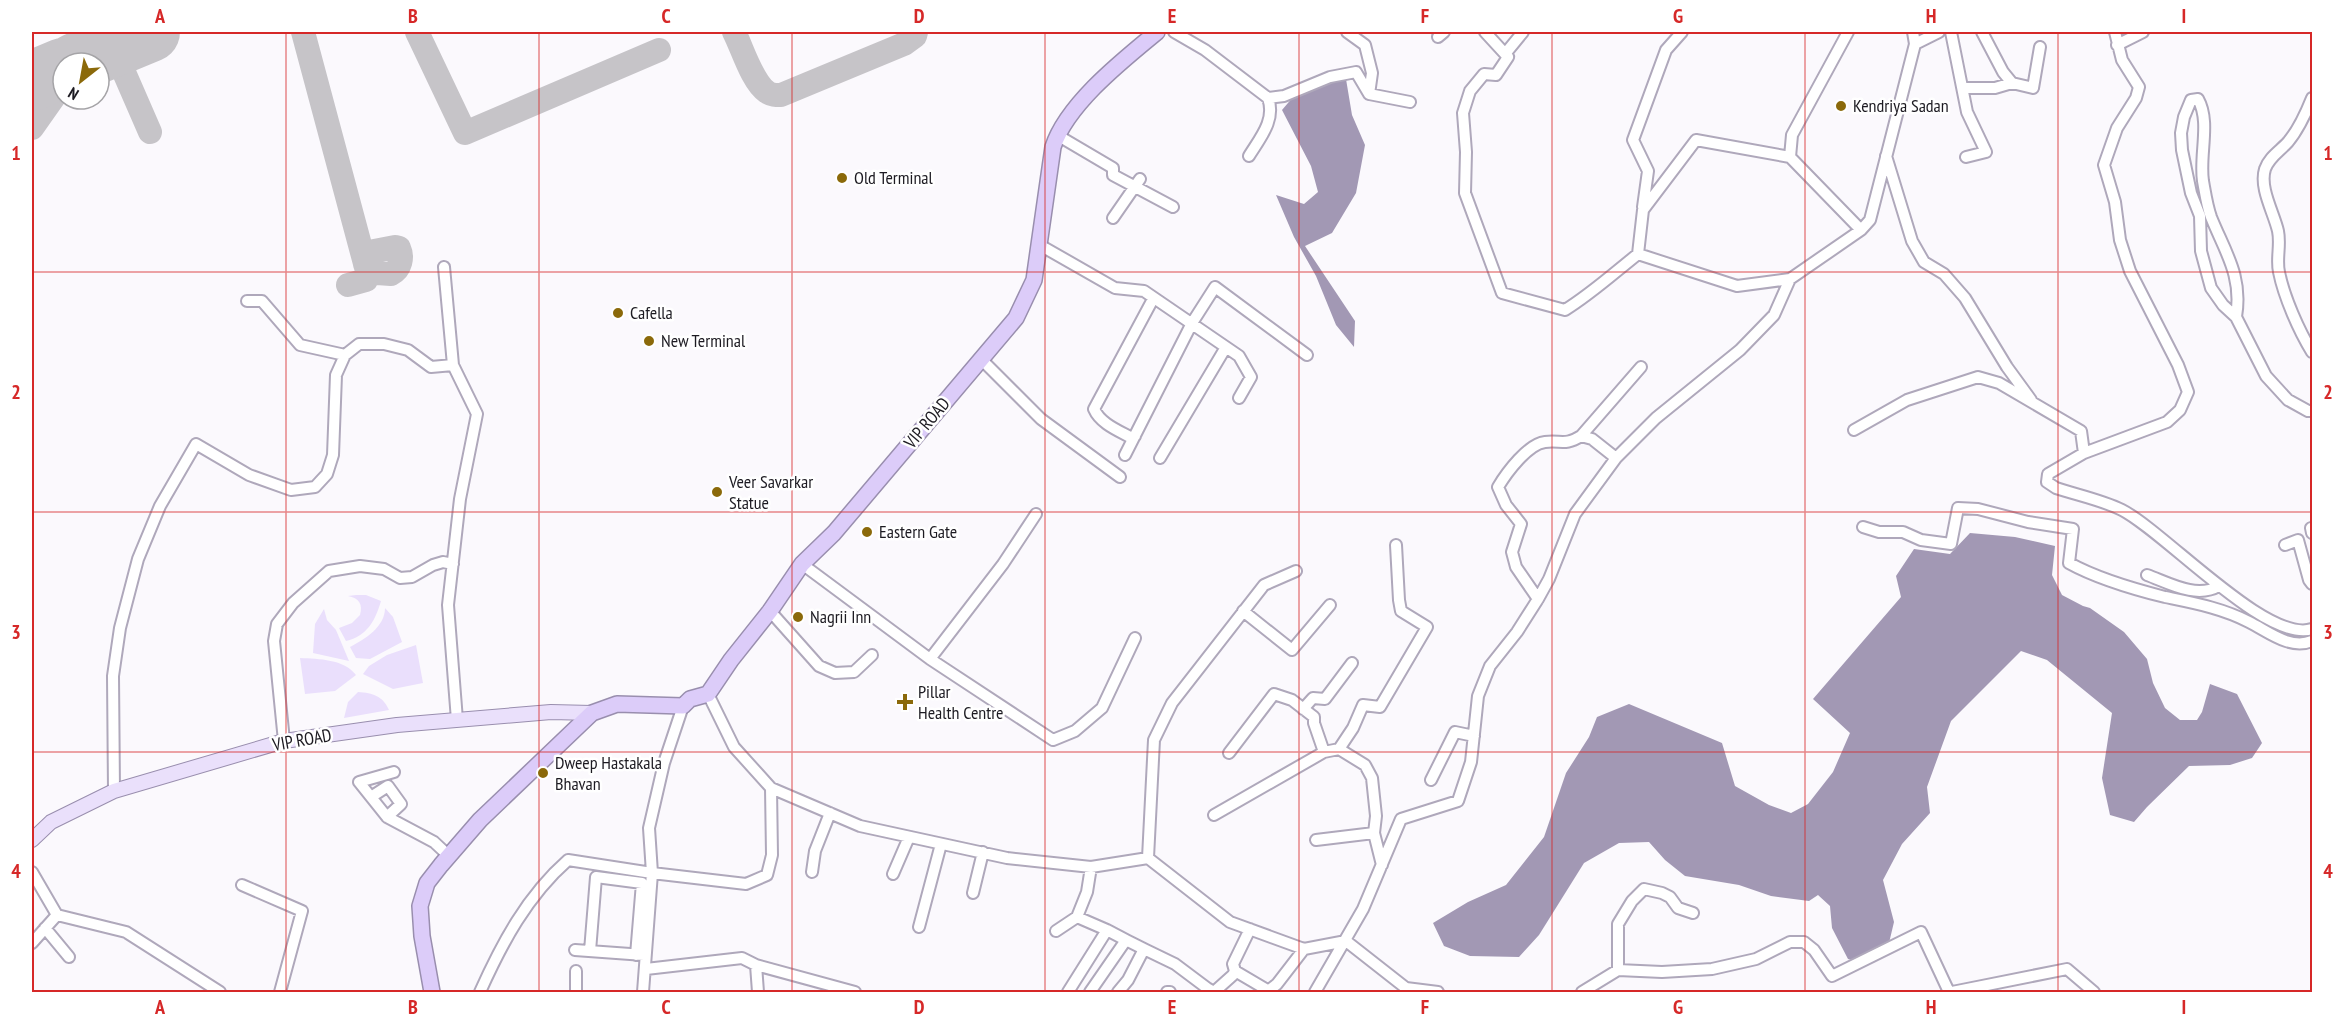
<svg xmlns="http://www.w3.org/2000/svg" width="2344" height="1024" font-family="'PT Sans Narrow',sans-serif">
  <style>
    .green { fill: #eadffc }
    .water { fill: #a298b4 }
    .lines { fill: none; stroke-linecap: round; stroke-linejoin: round }
    .taxiway { stroke: #c6c4c8; stroke-width: 24 }
    .runway { stroke: #c6c4c8; stroke-width: 60 }
    .minor-casing { stroke: #afa8bb; stroke-width: 14 }
    .major-casing { stroke: #998eae; stroke-width: 16 }
    .highway-casing { stroke: #998eae; stroke-width: 18 }
    .minor { stroke: #fff; stroke-width: 10 }
    .major { stroke: #eae0fb; stroke-width: 14 }
    .highway { stroke: #dcccf9; stroke-width: 15 }
    .grid { fill: none; stroke: #d62828; stroke-width: 1.5; stroke-opacity: 0.55 }
    .poi-dot { fill: #8b690a; stroke: #fff; stroke-width: 2 }
    .labels { text-anchor: middle; stroke-width: 5; stroke-linejoin: round; paint-order: stroke }
    .poi-label { font-size: 18px; fill: #1d1b22; stroke: #fff; text-anchor: start }
    .street-label { font-size: 18px; fill: #1d1b22; stroke: #fff }
    .neatline { fill: none; stroke: #d62828; stroke-width: 2 }
    .grid-label { font-size: 20px; text-anchor: middle; font-weight: bold; fill: #d62828 }
  </style>
  <rect width="100%" height="100%" fill="#fbf9fd"/>
  <!-- green -->
  <path class="green" d="M356 595H366L381 601C375 621 367 636 346 641L339 628 352 623 360 615C363 604 359 598 348 596Z
    M385 608 393 617 402 642 370 659 356 658 350 647C365 639 385 627 385 608Z
    M324 609 327 620 336 630 349 661 313 653 315 624Z
    M416 645 423 683 393 689 363 674 369 666 387 655Z
    M300 658C319 659 344 659 356 675L335 691 305 694Z
    M358 692C373 693 383 696 389 710L344 718 348 702Z"/>
  <!-- water -->
  <path class="water" d="M1346 79 1352 115 1365 145 1356 193 1332 233 1305 246 1355 321 1354 347 1336 325 1316 276 1294 237 1276 195 1304 204 1318 192 1311 166 1282 110 1305 83Z
    M1970 533 2015 537 2055 546 2052 575 2062 595 2083 606 2090 608 2124 632 2147 659 2153 683 2165 708 2180 720H2197L2202 712 2210 684 2237 694 2262 743 2252 758 2230 765 2189 766 2147 807 2134 822 2110 815 2102 778 2112 713 2047 660 2021 651 1951 721 1927 787 1930 813 1902 844 1883 880 1894 922 1889 943 1856 961 1848 959 1832 928 1830 906 1818 895 1809 901 1771 896 1739 885 1685 876 1665 860 1649 842 1619 843 1584 863 1539 935 1519 957 1470 956 1444 946 1433 923 1468 902 1506 885 1544 837 1566 773 1589 737 1597 717 1629 704 1722 743 1735 786 1769 805 1791 813 1808 804 1833 772 1850 733 1813 699 1901 597 1896 576 1914 549 1950 554Z"/>
  <g class="lines">
    <!-- taxiway -->
    <path class="taxiway" d="M303 32 367 271 366 280 348 285
      M417 32 465 133 659 50
      M734 32C742 47 752 82 767 92 771 95 776 95 781 95L904 44 915 36 916 32
      M113 47 150 132
      M82 63 90 57
      M32 128 63 84
      M361 248 369 252 395 247 399 248C403 257 401 269 391 274L377 273 365 264"/>
    <!-- runway -->
    <path class="runway" d="M75 63 150 32
      M32 81 63 68"/>
    <defs>
      <path id="minor" d="M1174 32 1205 50 1268 98C1276 120 1260 138 1249 156
        M1347 32 1365 45 1372 73 1369 94
        M1485 32 1508 57 1496 75 1484 74 1470 91 1463 113 1466 152 1465 193 1502 293 1565 310C1591 294 1614 273 1638 254L1643 210 1696 140 1790 157
        M1848 32 1792 135 1790 157 1861 230
        M1951 32 1967 112 1986 152 1966 157
        M1982 32 2003 72 2012 83 2033 88 2040 47
        M2115 32 2122 60 2139 87 2136 98 2117 128 2104 165 2115 202 2120 240 2130 271 2178 365 2188 392 2180 410 2167 422 2084 453 2048 474 2047 482 2056 488C2077 495 2102 500 2122 510 2165 532 2267 644 2312 629
        M1438 37 1444 32
        M1915 44 1939 32
        M2117 45 2143 32
        M1505 54 1523 32
        M1963 88H1995L2012 83
        M1268 98 1284 96 1330 77 1356 72 1369 94 1410 102
        M2312 98C2306 113 2299 129 2288 142 2280 151 2269 157 2265 169 2259 188 2274 213 2278 231 2281 245 2276 259 2279 272 2284 297 2299 331 2312 352
        M1057 135 1113 168V175L1173 207
        M1886 156 1912 241 1924 262 1944 274 1965 298 2007 367 2031 400
        M1643 207 1648 171 1633 140 1666 50 1682 32
        M1113 218 1140 179
        M1038 244 1115 288 1144 291 1239 356 1251 377 1239 398
        M1638 254 1737 286 1790 279 1861 230 1870 220 1915 44 1913 32
        M444 267 453 365 477 414 460 499 448 605 457 720
        M247 301H262L300 345 345 355
        M2236 317C2243 276 2225 252 2211 217 2207 206 2205 192 2203 181 2199 155 2211 122 2198 99L2191 100 2184 117 2181 133 2182 150 2191 193 2200 216 2201 251 2211 288 2223 305 2236 317 2266 376 2288 400 2308 411H2312
        M981 359 1041 419 1120 477
        M1854 430 1907 400 1978 377 1999 383 2081 431 2084 453
        M1135 436 1130 437C1117 430 1100 423 1094 409L1153 299
        M1581 436 1641 367
        M1125 455 1192 323 1215 287 1307 355
        M1160 458 1226 347
        M1863 527 1879 532H1903L1921 540 1951 544 1958 508 1978 509 2028 522 2073 529 2069 563C2098 579 2133 589 2165 597 2194 603 2222 608 2249 622 2269 632 2290 650 2312 641
        M2311 528 2312 533
        M2285 545 2298 540 2309 580 2312 584
        M802 564 930 659 1053 740 1075 731 1102 708 1135 638
        M2147 575C2169 583 2196 599 2219 586
        M1538 599 1516 567 1512 552 1521 524 1506 505 1498 487C1507 472 1528 444 1545 442 1561 440 1565 446 1581 436L1592 439 1616 458
        M770 611 819 666 835 673 854 672 872 655
        M1243 611 1292 650 1330 605
        M930 659 1003 564 1036 514
        M708 694 734 747 771 788 860 826 1007 858 1091 867 1148 858 1230 922 1304 949 1346 941 1411 992
        M1303 709 1313 698 1325 699 1352 663
        M284 741 274 641 277 624 293 603 329 571 360 566 384 569 400 578 412 577 433 565 443 562 453 564
        M1339 749 1353 728 1363 705 1380 707 1427 627 1401 611 1399 600 1396 545
        M1229 753 1274 694 1292 700 1314 717V723L1324 752 1339 749 1365 765 1372 778 1376 816 1374 833 1382 865
        M394 772 359 782 387 817 434 842 449 856
        M1431 780 1455 732 1474 736
        M114 791 113 676 120 628 138 559 160 506 196 444 249 475 291 490 315 487 327 474 333 455 336 375 345 355 359 344H384L408 350 431 367 453 365
        M371 797 388 786 401 804 387 817
        M1214 815 1324 752
        M1316 840 1374 833
        M1148 858 1154 740 1172 703 1264 585 1296 571
        M32 872 57 915 32 943
        M812 872 815 851 830 813
        M893 874 909 837
        M242 885 302 911 280 992
        M973 893 983 852
        M57 915 126 932 220 992
        M919 927 941 844
        M45 928 69 957
        M1056 931 1077 917 1087 892 1091 867
        M1144 949 1175 964 1207 988 1214 992 1233 975 1235 971 1233 964 1250 929
        M575 950 644 955
        M590 951 596 877 642 883 636 955
        M756 965 758 992
        M646 969 742 958 756 965 855 992
        M1618 970V924L1632 901 1644 889 1662 893 1670 897 1678 908 1693 913
        M576 971V992
        M1235 971 1269 991
        M1406 988 1438 992
        M480 992C502 943 527 896 568 860L652 873 746 884 767 875 772 855 771 788
        M643 992 652 873 649 828 664 763 683 706
        M1068 992 1107 930 1077 917
        M1090 992 1126 940 1107 930
        M1118 992 1128 980 1144 949 1126 940
        M1167 992H1170
        M1267 992 1277 984 1304 949
        M1315 992 1363 909 1401 819 1458 801 1471 762 1478 696 1490 666 1517 632 1538 599 1549 579 1575 514 1616 458 1656 418 1740 350 1774 315 1790 279
        M1582 992 1618 970 1662 972 1712 969 1756 959 1790 942H1804L1814 950 1832 976 1921 932 1949 992
        M1952 992 2067 969 2094 992"/>
      <path id="major" d="M32 840 51 822 114 791 284 741 397 725 551 712 592 713"/>
      <path id="highway" d="M432 992 422 936 420 906 427 883 441 865 480 820 592 713 617 704 683 706 690 699 708 694 731 660 770 611 802 564 834 533 1016 318 1034 280 1053 147C1067 104 1123 60 1157 32"/>
    </defs>
    <!-- minor casing -->
    <use href="#minor" class="minor-casing"/>
    <!-- major casing -->
    <use href="#major" class="major-casing"/>
    <!-- highway casing -->
    <use href="#highway" class="highway-casing"/>
    <!-- minor -->
    <use href="#minor" class="minor"/>
    <!-- major -->
    <use href="#major" class="major"/>
    <!-- highway -->
    <use href="#highway" class="highway"/>
  </g>
  <!-- grid -->
  <path class="grid" d="M286 32V992M539 32V992M792 32V992M1045 32V992M1299 32V992M1552 32V992M1805 32V992M2058 32V992M32 272H2312M32 512H2312M32 752H2312"/>
  <!-- markers -->
  <g class="poi-dot">
    <circle cx="1841" cy="106" r="6"/>
    <circle cx="842" cy="178" r="6"/>
    <circle cx="618" cy="313" r="6"/>
    <circle cx="649" cy="341" r="6"/>
    <circle cx="717" cy="492" r="6"/>
    <circle cx="867" cy="532" r="6"/>
    <circle cx="798" cy="617" r="6"/>
    <path d="M902 693h6v6h6v6h-6v6h-6v-6h-6v-6h6z"/>
    <circle cx="543" cy="773" r="6"/>
  </g>
  <g class="labels">
    <!-- poi labels -->
    <g class="poi-label">
      <text x="1853" y="112">Kendriya Sadan</text>
      <text x="854" y="184">Old Terminal</text>
      <text x="630" y="319">Cafella</text>
      <text x="661" y="347">New Terminal</text>
      <text x="729" y="488">Veer Savarkar<tspan x="729" dy="21">Statue</tspan></text>
      <text x="879" y="538">Eastern Gate</text>
      <text x="810" y="623">Nagrii Inn</text>
      <text x="918" y="698">Pillar<tspan x="918" dy="21">Health Centre</tspan></text>
      <text x="555" y="769">Dweep Hastakala<tspan x="555" dy="21">Bhavan</tspan></text>
    </g>
    <!-- street labels -->
    <g class="street-label">
      <text transform="translate(927 423) rotate(-50)" y="6">VIP ROAD</text>
      <text transform="translate(302 740) rotate(-10)" y="6">VIP ROAD</text>
    </g>
  </g>
  <!-- border -->
  <rect width="2344" height="1024" fill="none" stroke="#ffffff" stroke-width="66"/>
  <!-- north arrow -->
  <g transform="translate(81 81) rotate(211)"><circle r="28" fill="#ffffff" stroke="#a5a4a7" stroke-width="1.5"/>
  <path d="M0-4.5L10 22L0 15L-10 22Z" fill="#8b690a"/>
  <text y="-9" font-size="16" font-weight="bold" text-anchor="middle" fill="#1d1b22">N</text>
  </g>
  <rect x="33" y="33" width="2278" height="958" class="neatline"/>
  <g class="grid-label">
    <text x="160" y="23">A</text>
    <text x="413" y="23">B</text>
    <text x="666" y="23">C</text>
    <text x="919" y="23">D</text>
    <text x="1172" y="23">E</text>
    <text x="1425" y="23">F</text>
    <text x="1678" y="23">G</text>
    <text x="1931" y="23">H</text>
    <text x="2184" y="23">I</text>
    <text x="16" y="160">1</text>
    <text x="2328" y="160">1</text>
    <text x="16" y="399">2</text>
    <text x="2328" y="399">2</text>
    <text x="16" y="639">3</text>
    <text x="2328" y="639">3</text>
    <text x="16" y="878">4</text>
    <text x="2328" y="878">4</text>
    <text x="160" y="1014">A</text>
    <text x="413" y="1014">B</text>
    <text x="666" y="1014">C</text>
    <text x="919" y="1014">D</text>
    <text x="1172" y="1014">E</text>
    <text x="1425" y="1014">F</text>
    <text x="1678" y="1014">G</text>
    <text x="1931" y="1014">H</text>
    <text x="2184" y="1014">I</text>
  </g>
</svg>
